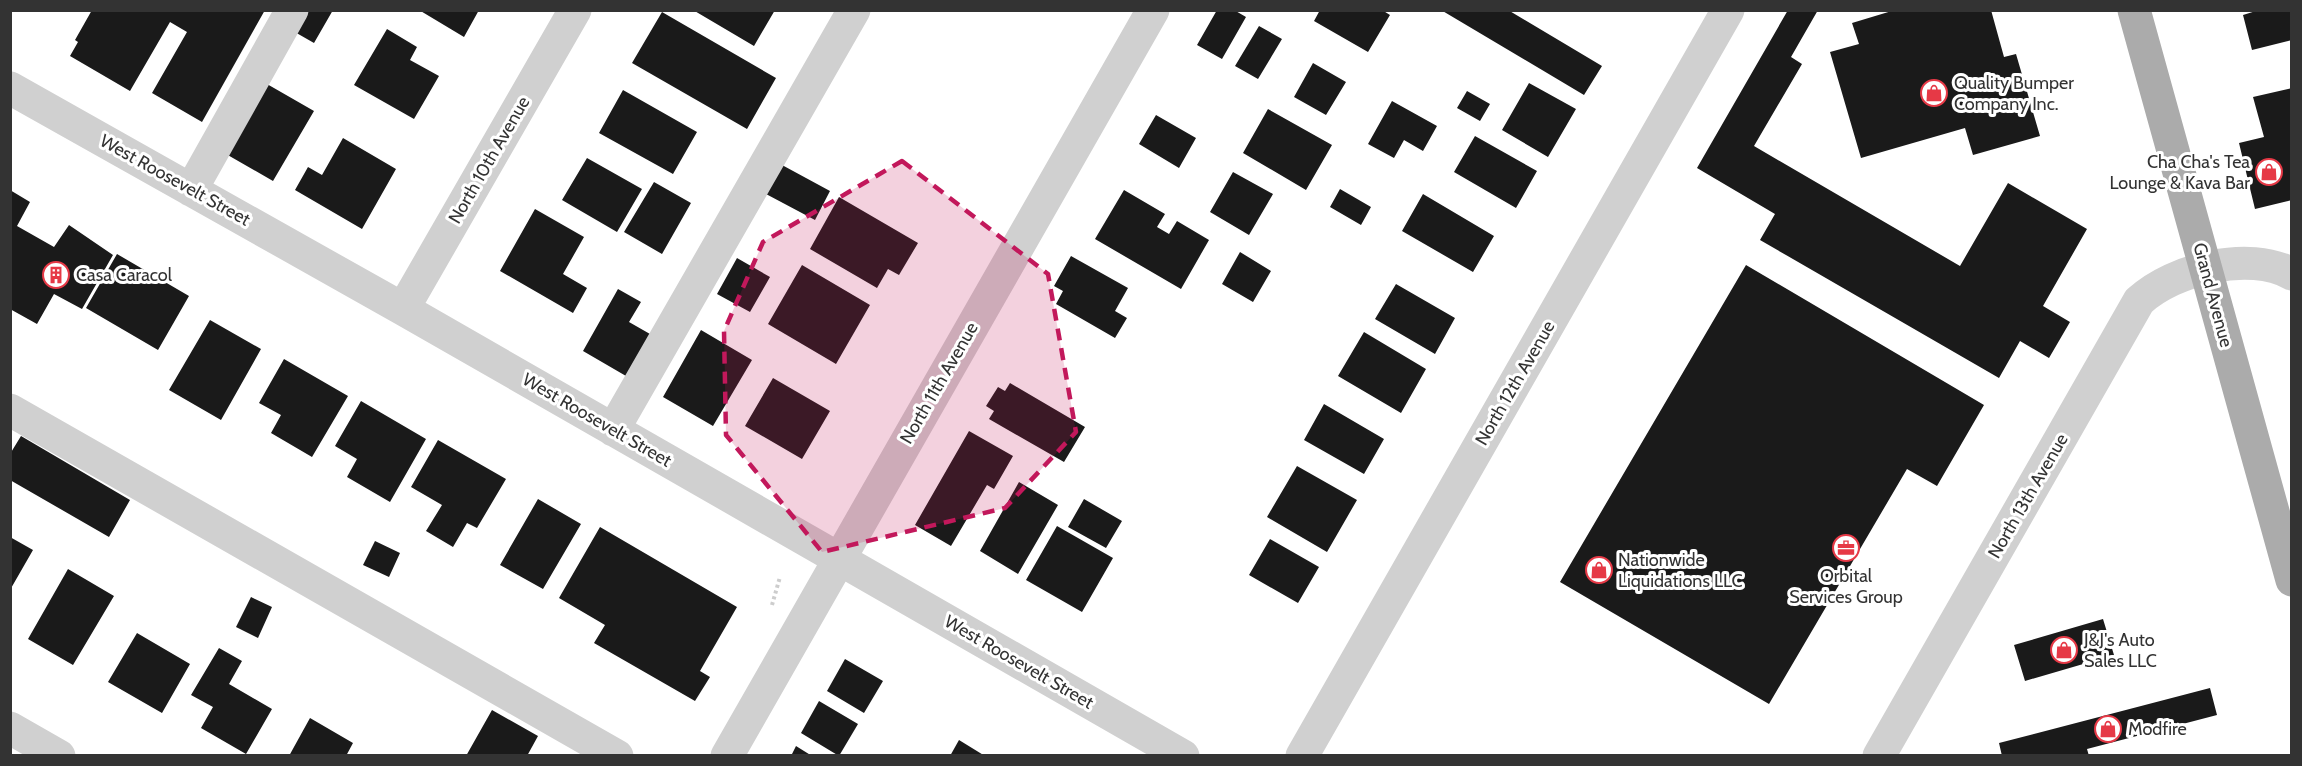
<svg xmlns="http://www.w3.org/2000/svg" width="2302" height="766" font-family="Cabin,sans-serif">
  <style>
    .building { fill: #1a1a1a }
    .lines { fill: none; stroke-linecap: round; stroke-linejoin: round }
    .path { stroke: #cdcdcd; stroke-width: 4; stroke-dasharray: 3 3; stroke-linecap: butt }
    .minor { stroke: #d0d0d0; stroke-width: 33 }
    .major { stroke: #ababab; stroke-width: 33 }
    .marked { fill: #c2185b; fill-opacity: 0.2; stroke: #c2185b; stroke-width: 4.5; stroke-dasharray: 12 8; stroke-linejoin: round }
    .labels { text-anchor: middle; stroke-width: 6; stroke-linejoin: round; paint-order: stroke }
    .poi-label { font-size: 18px; fill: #333; stroke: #fff; text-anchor: start }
    .street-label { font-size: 18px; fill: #333; stroke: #fff }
  </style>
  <rect width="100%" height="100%" fill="#fff"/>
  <!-- building -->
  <path class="building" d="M92 10H265L202 122 152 93 187 32 170 22 130 91 70 56 78 42 75 40Z
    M296 10H333L314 43 286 27Z
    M419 10H479L464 37Z
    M693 10H775L754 46Z
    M1217 10H1234L1246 17 1222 59 1197 45Z
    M1320 10H1382L1390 15 1368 52 1314 21Z
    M1441 10H1508L1602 66 1584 95Z
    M1788 10H1818L1791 57 1802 64 1754 146 1960 266 2008 183 2087 229 2043 306 2070 322 2049 358 2020 341 1999 378 1760 240 1775 214 1697 168Z
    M1895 10H1991L2004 57 2016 54 2040 136 1973 155 1965 128 1861 158 1830 52 1859 44 1852 23Z
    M2259 10H2292V40L2252 50 2243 15Z
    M662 12 776 78 747 129 632 63Z
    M1259 26 1282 39 1258 79 1235 66Z
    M387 29 417 47 410 60 439 76 414 119 354 85Z
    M1313 63 1346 82 1326 115 1294 97Z
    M260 80 314 111 273 181 219 150Z
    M1529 83 1576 109 1548 157 1502 130Z
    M2292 88V200L2255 209 2239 143 2264 137 2253 97Z
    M623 90 697 132 673 174 599 133Z
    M1467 91 1490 104 1480 121 1457 108Z
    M1392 101 1437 126 1423 151 1404 140 1394 158 1368 144Z
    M1268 109 1332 145 1306 190 1243 153Z
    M1156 115 1196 138 1179 168 1139 144Z
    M1475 136 1537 171 1516 208 1454 172Z
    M343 138 396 169 362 229 295 190 308 167 322 175Z
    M587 158 642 189 617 232 562 200Z
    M782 165 830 191 815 220 766 194Z
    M1233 172 1273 194 1249 235 1210 212Z
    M654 182 691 203 662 254 624 232Z
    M1340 189 1371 207 1361 225 1330 207Z
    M10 190 30 202 17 226 54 247 69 225 113 255 82 309 54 294 37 324 10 309Z
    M1124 190 1165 214 1157 227 1169 234 1177 221 1209 240 1181 289 1095 239Z
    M1423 194 1494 236 1473 272 1402 231Z
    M839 197 918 243 899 275 888 269 877 288 810 249Z
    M535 209 584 237 563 274 587 288 573 313 500 271Z
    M1240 252 1271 271 1253 302 1222 284Z
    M117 254 189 296 158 350 86 308Z
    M1071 256 1128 288 1115 311 1127 318 1115 338 1056 304 1063 291 1054 286Z
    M737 258 770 277 750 312 717 294Z
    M802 265 870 305 836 364 768 324Z
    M1746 265 1984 405 1937 486 1907 469 1769 704 1560 582Z
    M1396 284 1455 318 1435 354 1375 319Z
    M618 289 641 302 629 322 650 334 626 376 583 351Z
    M210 320 261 349 221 420 169 390Z
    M701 330 752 360 713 426 663 397Z
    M1364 332 1426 369 1401 413 1338 376Z
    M284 359 348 396 312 457 271 433 281 415 259 403Z
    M773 378 830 411 802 459 745 426Z
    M1010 383 1085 427 1064 462 989 419 994 411 986 406 998 387 1005 391Z
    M361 401 426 439 390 502 347 477 357 459 335 446Z
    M1324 404 1384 439 1364 474 1304 440Z
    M969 431 1013 456 994 489 987 485 951 546 915 525Z
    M21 436 130 500 109 537 10 480V454Z
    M438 440 506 479 477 528 467 523 453 547 426 531 442 505 411 487Z
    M1297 466 1357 500 1327 552 1267 517Z
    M1019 482 1058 505 1018 574 980 551Z
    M538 499 581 524 543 589 500 565Z
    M1084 499 1122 521 1106 548 1068 527Z
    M1057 526 1113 558 1082 612 1026 580Z
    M600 527 737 607 700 671 710 677 695 701 594 643 605 625 559 598Z
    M10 537 33 550 10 590Z
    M1270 539 1319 567 1298 603 1249 575Z
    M375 541 400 553 389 577 363 565Z
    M68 569 114 596 73 665 28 639Z
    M251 597 272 607 258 638 236 627Z
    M2103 619 2114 655 2025 681 2014 645Z
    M137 633 190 664 162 713 108 682Z
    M219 648 242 661 229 684 272 709 246 754 201 728 213 707 191 695Z
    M845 659 883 681 864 713 827 691Z
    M2210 688 2217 715 2087 749 2089 756H2002L1999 743Z
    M819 701 858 724 839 756 801 733Z
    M492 710 538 736 527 756H466Z
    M310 718 353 743 346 756H289Z
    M959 740 985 756H950Z
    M796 746 812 756H791Z"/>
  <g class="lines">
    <!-- path -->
    <path class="path" d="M772 605 780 577"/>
    <!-- minor -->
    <path class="minor" d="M10 88 403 309 1183 756
      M191 190 292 10
      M403 309 575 10
      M10 410 617 756
      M613 430 854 10
      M10 728 59 756
      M727 756 1153 10
      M1302 756 1728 10
      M1879 756 2139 301C2174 269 2249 250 2292 274"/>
    <!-- major -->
    <path class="major" d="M2134 10 2292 580"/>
  </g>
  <!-- marked area -->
  <path class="marked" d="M902 161 1048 274 1076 432 1005 508 822 552 726 435 724 331 763 242Z"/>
  <!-- icons -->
  <defs>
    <symbol id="shop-ring" viewBox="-11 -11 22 22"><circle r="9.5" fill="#fff" stroke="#e63946" stroke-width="1.5"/><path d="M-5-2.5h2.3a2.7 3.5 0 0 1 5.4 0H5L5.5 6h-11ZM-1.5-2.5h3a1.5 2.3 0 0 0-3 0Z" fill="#e63946"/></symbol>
    <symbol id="building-ring" viewBox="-11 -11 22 22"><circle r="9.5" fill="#fff" stroke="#e63946" stroke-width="1.5"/><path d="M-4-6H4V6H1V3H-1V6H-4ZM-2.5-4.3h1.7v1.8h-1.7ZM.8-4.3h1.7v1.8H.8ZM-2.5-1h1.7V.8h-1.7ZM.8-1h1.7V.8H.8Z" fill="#e63946"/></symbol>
    <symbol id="office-ring" viewBox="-11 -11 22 22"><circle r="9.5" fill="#fff" stroke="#e63946" stroke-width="1.5"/><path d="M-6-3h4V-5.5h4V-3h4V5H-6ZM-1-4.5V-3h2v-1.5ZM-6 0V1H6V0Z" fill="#e63946"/></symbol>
  </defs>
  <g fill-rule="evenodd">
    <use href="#shop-ring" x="1919" y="78" width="30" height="30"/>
    <use href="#shop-ring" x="2254" y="157" width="30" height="30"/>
    <use href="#building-ring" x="41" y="260" width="30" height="30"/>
    <use href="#office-ring" x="1831" y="533" width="30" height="30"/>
    <use href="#shop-ring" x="1584" y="555" width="30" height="30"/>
    <use href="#shop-ring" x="2049" y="635" width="30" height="30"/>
    <use href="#shop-ring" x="2093" y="714" width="30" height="30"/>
  </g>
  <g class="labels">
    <!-- poi labels -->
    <g class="poi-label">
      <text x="1954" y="89">Quality Bumper<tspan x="1954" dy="21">Company Inc.</tspan></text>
      <text x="2250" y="168" text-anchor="end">Cha Cha's Tea<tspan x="2250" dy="21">Lounge &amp; Kava Bar</tspan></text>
      <text x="76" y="281">Casa Caracol</text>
      <text x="1618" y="566">Nationwide<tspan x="1618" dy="21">Liquidations LLC</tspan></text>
      <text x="1846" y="582" text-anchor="middle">Orbital<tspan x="1846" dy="21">Services Group</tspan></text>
      <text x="2084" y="646">J&amp;J's Auto<tspan x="2084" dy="21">Sales LLC</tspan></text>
      <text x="2128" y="735">Modfire</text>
    </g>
    <!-- street labels -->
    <g class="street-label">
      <text transform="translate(489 160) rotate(-60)" y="6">North 10th Avenue</text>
      <text transform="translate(175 180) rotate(29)" y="6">West Roosevelt Street</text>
      <text transform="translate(2213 295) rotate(75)" y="6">Grand Avenue</text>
      <text transform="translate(939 383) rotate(-60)" y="6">North 11th Avenue</text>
      <text transform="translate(1515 383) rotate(-60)" y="6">North 12th Avenue</text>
      <text transform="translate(597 420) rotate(30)" y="6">West Roosevelt Street</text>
      <text transform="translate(2028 496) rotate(-60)" y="6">North 13th Avenue</text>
      <text transform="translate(1019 662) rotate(30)" y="6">West Roosevelt Street</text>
    </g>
  </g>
  <!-- border -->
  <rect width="2302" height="766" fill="none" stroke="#333333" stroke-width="24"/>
</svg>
